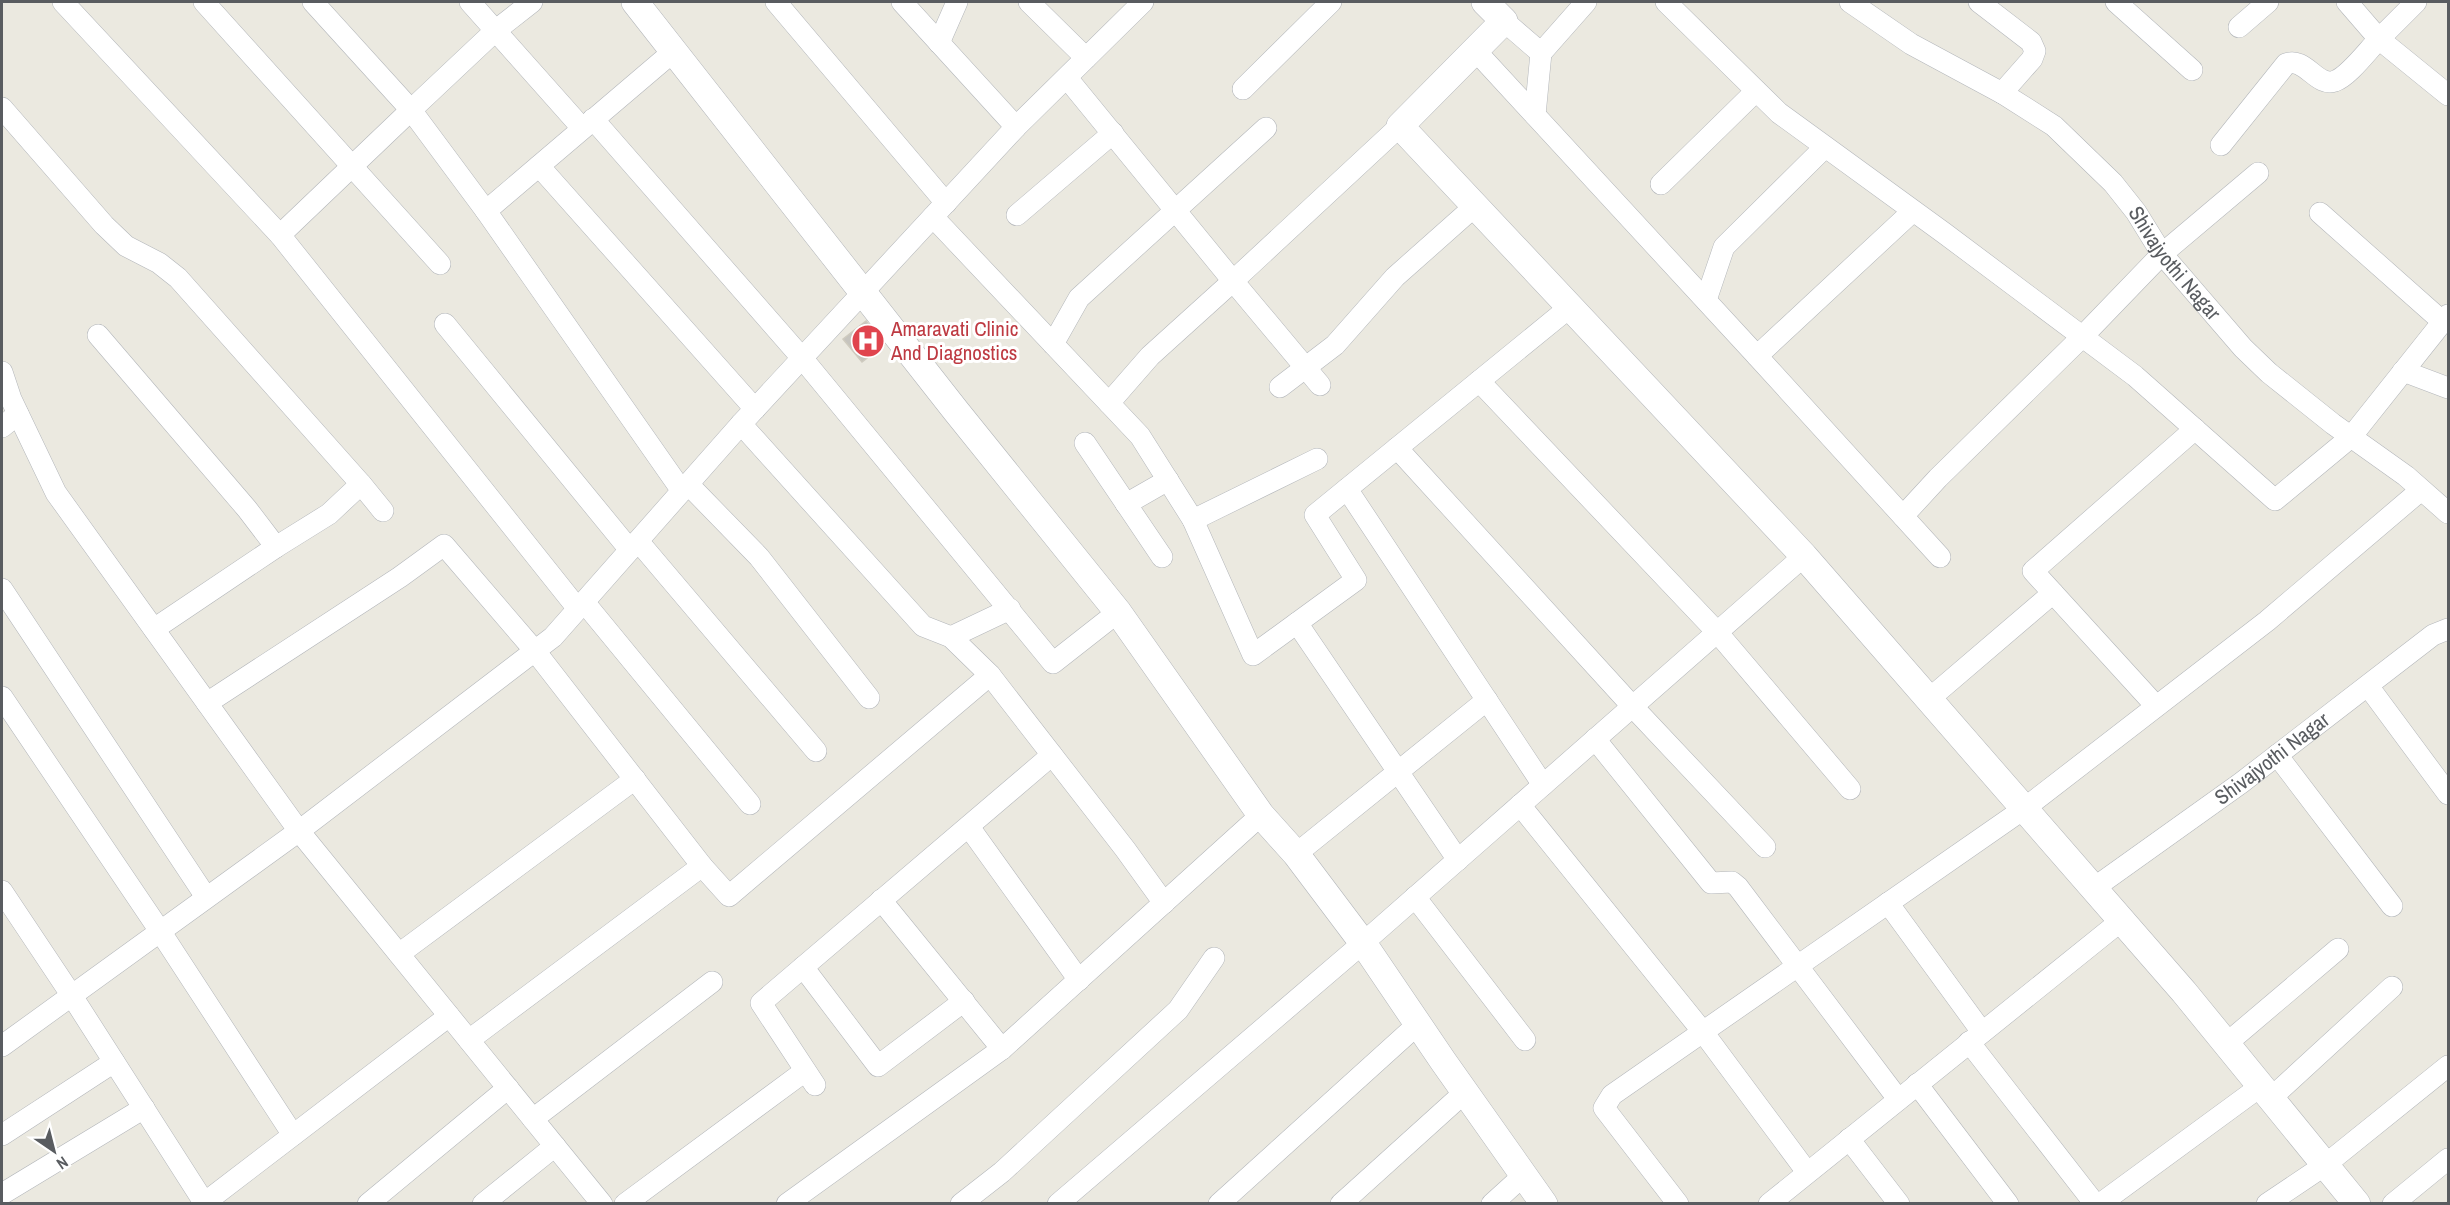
<svg xmlns="http://www.w3.org/2000/svg" width="2450" height="1205" font-family="'Archivo Narrow',sans-serif">
  <style>
    .building { fill: #c6c4be; stroke: #cfcbbf; stroke-width: 1.5 }
    .lines { fill: none; stroke-linecap: round; stroke-linejoin: round }
    .minor-casing { stroke: #b3b6ba; stroke-width: 22 }
    .tertiary-casing { stroke: #b3b6ba; stroke-width: 28 }
    .minor { stroke: #fff; stroke-width: 21 }
    .tertiary { stroke: #fff; stroke-width: 27 }
    .labels { text-anchor: middle; stroke-width: 6; stroke-linejoin: round; paint-order: stroke }
    .street-label { font-size: 21px; fill: #595c60; stroke: #fff }
    .health-label { font-size: 21px; fill: #be3a42; stroke: #fff; text-anchor: start }
  </style>
  <rect width="100%" height="100%" fill="#ebe9e0"/>
  <!-- building -->
  <path class="building" d="M866 321 884 345 862 362 843 339Z"/>
  <g class="lines">
    <defs>
      <g id="minor">
        <path d="M63 2 280 235 578 609"/>
        <path d="M204 2 440 264"/>
        <path d="M470 2 582 128"/>
        <path d="M532 2 495 31 411 110 486 211 682 491"/>
        <path d="M776 2 946 203"/>
        <path d="M902 2 1016 127"/>
        <path d="M1029 2 1086 58"/>
        <path d="M1666 2 1779 113 1944 233 2135 376 2275 500 2351 437 2448 315"/>
        <path d="M1850 2 1911 44 2002 93"/>
        <path id="s1" d="M1979 2 2031 42 2035 51 2032 59 2002 93 2054 126 2113 183 2136 212 2162 254 2243 348 2269 373 2333 424 2406 476 2448 513"/>
        <path d="M2116 2 2192 70"/>
        <path d="M2347 2 2379 39 2416 2"/>
        <path d="M1504 21 1541 53 1586 2"/>
        <path d="M2239 27 2268 2"/>
        <path d="M939 43 957 2"/>
        <path d="M1474 49 1757 356 1913 211"/>
        <path d="M1067 78 1233 281 1400 126"/>
        <path d="M1243 89 1331 2"/>
        <path d="M2 108 104 225 126 246 159 263 178 278 361 484 383 511"/>
        <path d="M1535 115 1541 53"/>
        <path d="M593 119 802 358 1053 663 1118 612"/>
        <path d="M2221 145 2286 64C2305 56 2317 88 2335 81 2349 76 2368 50 2379 39L2448 95"/>
        <path d="M539 166 755 409"/>
        <path d="M1661 184 1756 91"/>
        <path d="M486 211 674 51"/>
        <path d="M2320 213 2443 322"/>
        <path d="M1017 215 1113 133"/>
        <path d="M933 217 1140 436 1193 520 1253 655 1356 580 1315 515 1570 307"/>
        <path d="M280 235 411 110 313 2"/>
        <path d="M1706 300 1724 247 1825 147"/>
        <path d="M445 324 630 550"/>
        <path d="M98 335 247 509 276 547 154 629"/>
        <path d="M1053 344 1079 298 1266 128"/>
        <path d="M1757 356 1940 557"/>
        <path d="M2403 371 2448 388"/>
        <path d="M2 372 11 399 56 493 299 831 602 1204"/>
        <path d="M1479 381 1717 632 1850 789"/>
        <path d="M1280 387 1335 345 1395 277 1475 206"/>
        <path d="M1109 403 1150 356 1233 281 1320 385"/>
        <path d="M741 424 923 626 951 637 990 675 1125 849 1164 903"/>
        <path d="M2 427 18 414"/>
        <path d="M1085 443 1162 557"/>
        <path d="M1397 448 1633 707 1765 847"/>
        <path d="M688 484 759 557 869 698"/>
        <path d="M1347 489 1543 785"/>
        <path d="M1126 504 1168 480"/>
        <path d="M1903 516 1938 478 2082 337 2162 254 2258 173"/>
        <path d="M1193 520 1317 459"/>
        <path d="M638 541 816 751"/>
        <path d="M276 547 329 514 361 484"/>
        <path d="M2 589 206 897"/>
        <path d="M584 602 750 804"/>
        <path d="M1297 623 1458 860"/>
        <path d="M951 637 1010 609"/>
        <path d="M2368 686 2448 794"/>
        <path d="M2 697 160 931 293 1135"/>
        <path d="M1929 699 2053 593"/>
        <path d="M207 703 400 577 444 545 535 651 702 866 729 896 990 675"/>
        <path d="M2156 706 2033 571 2195 429"/>
        <path d="M1595 739 1711 883 1732 882 1738 887 1898 1099"/>
        <path d="M2277 755 2392 906"/>
        <path d="M1520 805 1703 1032 1807 1172"/>
        <path d="M969 827 1079 980"/>
        <path d="M1296 854 1487 700"/>
        <path id="s2" d="M2094 888 2241 783 2433 635 2448 629"/>
        <path d="M2 891 72 996 205 1204"/>
        <path d="M1415 897 1525 1040"/>
        <path d="M881 900 1002 1049"/>
        <path d="M1888 903 1982 1032"/>
        <path d="M399 954 635 779"/>
        <path d="M803 967 878 1066 964 1001"/>
        <path d="M469 1040 702 866"/>
        <path d="M1969 1042 2095 1204"/>
        <path d="M2226 1044 2338 949"/>
        <path d="M2 1046 299 831 553 637 741 424 1016 127 1143 2"/>
        <path d="M1917 1084 2008 1204"/>
        <path d="M815 1085 761 1003 1052 755"/>
        <path d="M2271 1098 2392 987"/>
        <path d="M533 1119 712 982"/>
        <path d="M2 1135 114 1062"/>
        <path d="M1849 1139 1899 1204"/>
        <path d="M2 1194 144 1108"/>
        <path d="M203 1204 449 1016"/>
        <path d="M368 1204 508 1088"/>
        <path d="M483 1204 555 1146"/>
        <path d="M625 1204 805 1071"/>
        <path d="M787 1204 1002 1049 1261 815"/>
        <path d="M961 1204 1002 1172 1178 1010 1214 958"/>
        <path d="M1058 1204 1363 943 1804 556"/>
        <path d="M1219 1204 1418 1024"/>
        <path d="M1341 1204 1465 1092"/>
        <path d="M1492 1204 1524 1175"/>
        <path d="M1678 1204 1604 1108 1612 1095 2025 808 2267 621 2421 490"/>
        <path d="M1769 1204 2122 920"/>
        <path d="M2100 1204 2261 1086"/>
        <path d="M2267 1204 2325 1165 2448 1066"/>
        <path d="M2393 1204 2448 1159"/>
      </g>
      <path id="tertiary" d="M635 2 956 411 1118 612 1261 815 1296 854 1363 943 1443 1061 1544 1204
        M1485 2 1504 21 1400 126 1804 556 2184 992 2357 1204"/>
    </defs>
    <!-- minor casing -->
    <use href="#minor" class="minor-casing"/>
    <!-- tertiary casing -->
    <use href="#tertiary" class="tertiary-casing"/>
    <!-- minor -->
    <use href="#minor" class="minor"/>
    <!-- tertiary -->
    <use href="#tertiary" class="tertiary"/>
  </g>
  <!-- icons -->
  <defs>
    <symbol id="hospital-disc" viewBox="-11 -11 22 22"><circle r="9.5" fill="#e0444e" stroke="#fff"/><path d="M-5-5h3v3.5h4V-5h3V5h-3V1.5h-4V5h-3Z" fill="#fff"/></symbol>
  </defs>
  <g fill-rule="evenodd">
    <use href="#hospital-disc" x="849" y="322" width="38" height="38"/>
  </g>
  <g class="labels">
    <!-- street labels -->
    <g class="street-label">
      <text dy="7" stroke="none"><textPath href="#s1" startOffset="374">Shivajyothi Nagar</textPath></text>
      <text dy="7" stroke="none"><textPath href="#s2" startOffset="220">Shivajyothi Nagar</textPath></text>
    </g>
    <!-- health labels -->
    <g class="health-label">
      <text x="891" y="336">Amaravati Clinic<tspan x="891" dy="24">And Diagnostics</tspan></text>
    </g>
  </g>
  <!-- border -->
  <rect width="2450" height="1205" fill="none" stroke="#595c60" stroke-width="6"/>
  <!-- north arrow -->
  <g transform="translate(54 1151) rotate(145)" stroke="#ffffff" stroke-width="4.5" paint-order="stroke">
  <path d="M0-4.5L10 22L0 15L-10 22Z" fill="#595c60"/>
  <text y="-9" font-size="16" font-weight="bold" text-anchor="middle" fill="#595c60">N</text>
  </g>
</svg>
